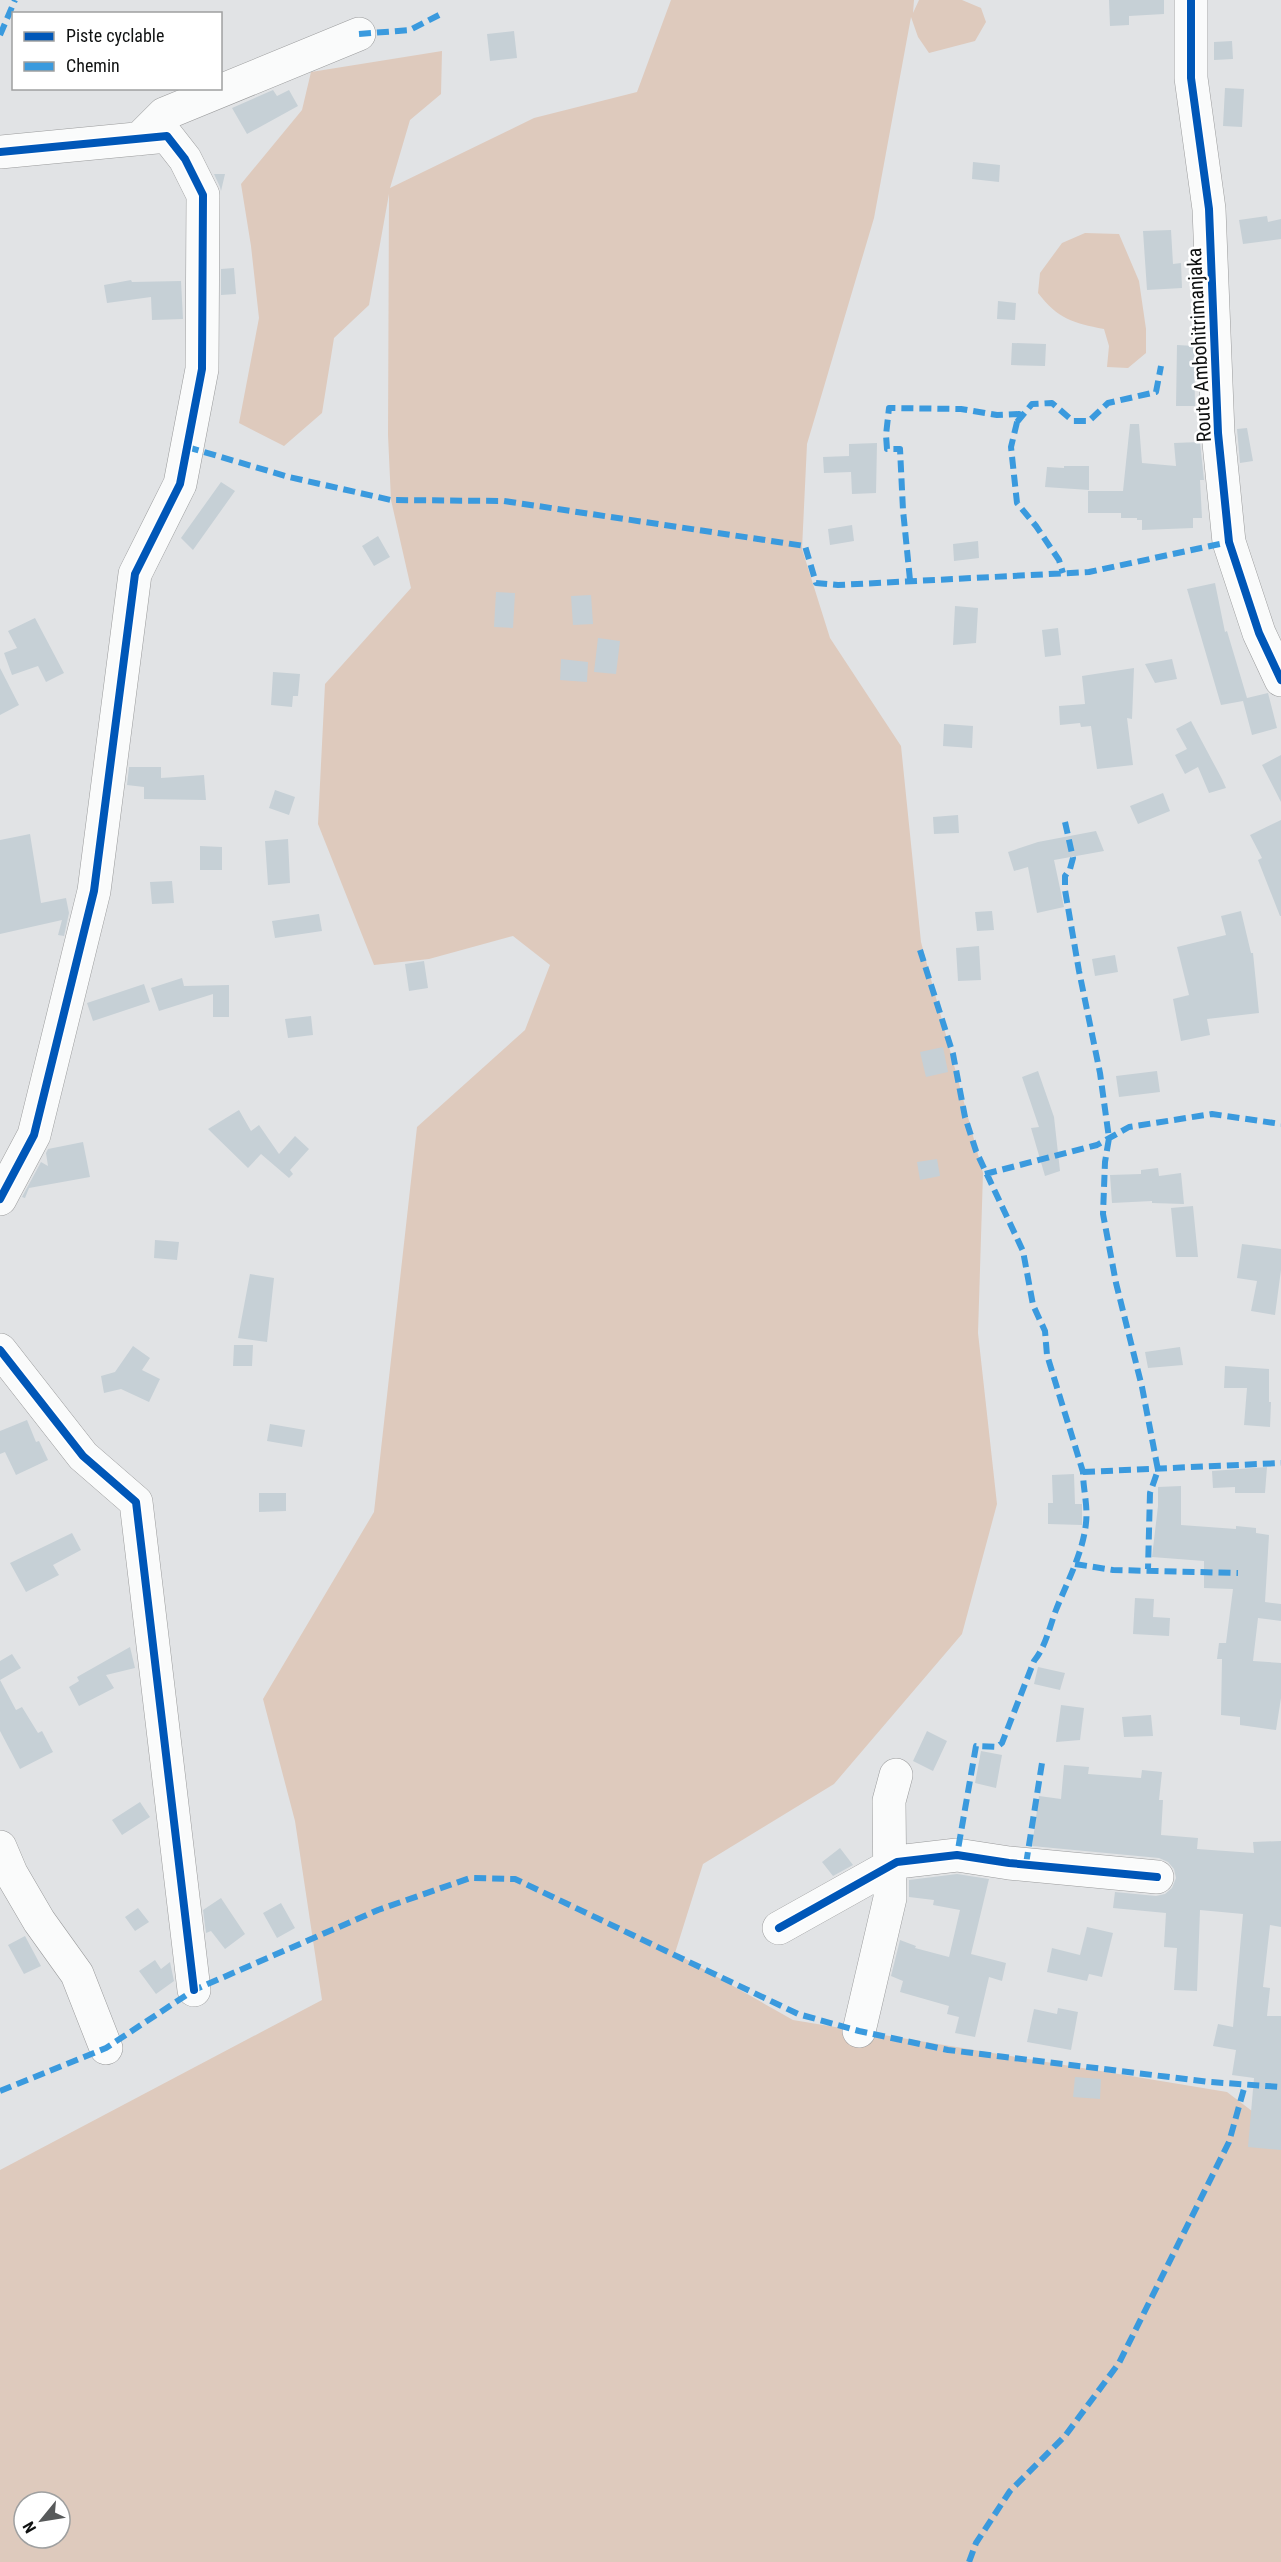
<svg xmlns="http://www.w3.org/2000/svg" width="1281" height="2562" font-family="'Roboto Condensed',sans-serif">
  <rect width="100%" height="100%" fill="#e1e3e5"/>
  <path fill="#decabd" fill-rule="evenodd" d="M671 0H914L913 13 919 0H962L981 8 986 22 975 41 929 53 918 37 911 17 874 218 807 444 802 549 830 638 901 746 921 942 983 1173 978 1333 997 1504 962 1634 834 1784 703 1864 675 1953 793 2020 1227 2092 1281 2133V2562H0V2170L322 2000 295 1821 263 1699 374 1512 417 1127 525 1030 550 965 513 936 429 959 374 965 318 824 325 684 411 588 391 500 388 435 389 194 369 305 334 338 322 413 284 446 239 423 259 318 251 246 241 184 302 110 311 72 442 51 441 94 410 120 390 188 534 118 637 92ZM24 2502H60V2538H24Z
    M1085 233 1119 234 1139 281 1146 329V353L1128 368 1107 367 1109 346 1104 329C1073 323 1058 319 1038 293L1040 273 1062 243Z"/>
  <path fill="#c6d0d6" d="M1109 0H1164V14L1129 16V25L1110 26Z
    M514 31 517 58 490 61 487 34Z
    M1232 41 1233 59 1214 60V42Z
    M1225 88 1244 89 1242 127 1223 126Z
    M273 90 277 96 289 90 298 106 247 134 232 108Z
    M973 162 1000 165 999 182 972 179Z
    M214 174H225L221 191 220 187Z
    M1267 216 1268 222 1281 219V239L1243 244 1239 220Z
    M1171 230 1173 264 1181 263 1182 288 1147 290 1143 231Z
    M234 268 236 294 221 295V269Z
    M131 280 132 282 181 281 183 319 152 320 151 297 107 303 104 285Z
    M998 301 1016 303 1015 320 997 319Z
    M1012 343 1046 344 1045 366 1011 365Z
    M1177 345 1194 346 1195 406H1176Z
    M1130 424H1139L1142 463 1176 466 1174 443 1200 442 1204 480H1200L1202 518H1193V528L1142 530V520H1137V518H1121V513H1088V491H1123Z
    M1247 428 1253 461 1240 463 1237 429Z
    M877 443 876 493 852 494 851 472 824 473 823 457 849 456V444Z
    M1064 466H1089V490L1045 487 1047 467 1064 468Z
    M221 482 235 491 193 550 181 538Z
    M852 525 854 541 830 545 828 529Z
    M378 536 390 557 374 566 362 546Z
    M978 541 979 558 954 561 953 544Z
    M1215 583 1225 632 1227 631 1247 698 1268 693 1277 728 1252 735 1243 701 1221 705 1187 589Z
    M496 592 515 593 513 628 494 627Z
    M591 595 593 624 573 625 571 596Z
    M955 606 978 608 976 643 953 645Z
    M35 618 64 673 46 682 38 666 12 675 4 653 17 648 8 631Z
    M1058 628 1061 655 1045 657 1042 630Z
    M598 638 620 641 616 674 594 672Z
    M561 659 588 662 587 682 560 680Z
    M1172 659 1177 679 1155 683 1145 664Z
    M0 668 19 705 0 715Z
    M1134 668 1132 719 1127 718 1133 765 1097 769 1091 726 1081 727 1080 723 1060 725 1059 706 1085 704 1082 676Z
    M273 672 300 674 298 696H293L292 707 271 705Z
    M1191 721 1222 779 1226 788 1209 793 1198 767 1185 774 1175 755 1187 749 1176 729Z
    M944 724 973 726 972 748 943 746Z
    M1281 755V802L1262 765Z
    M129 767H161V778L204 775 206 800 144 799V787L127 785Z
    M275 790 295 797 289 815 269 808Z
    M1163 793 1170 811 1138 824 1130 806Z
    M958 815 959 833 934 834 933 817Z
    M1281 820V916H1280L1258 860 1262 858 1250 835Z
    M1096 831 1104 851 1054 860 1064 907 1037 913 1028 867 1014 871 1008 852 1038 842Z
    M30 834 41 903 66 898 69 913 64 936 58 935 62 920 0 934V840Z
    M288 839 290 883 268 885 265 841Z
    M200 846 222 847V870H200Z
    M172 881 174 903 152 904 150 882Z
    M992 911 994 930 977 931 975 912Z
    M1241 911 1251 953H1253L1259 1013 1207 1019 1210 1035 1181 1041 1173 999 1189 995 1177 947 1226 935 1221 916Z
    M319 914 322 931 275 938 272 921Z
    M979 946 981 980 958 981 956 948Z
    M1115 955 1118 972 1095 976 1092 959Z
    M424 961 428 988 409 991 405 964Z
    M182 978 184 986 229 985V1017H213V994L159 1011 151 988Z
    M144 984 150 1002 93 1021 87 1003Z
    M311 1016 313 1035 288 1038 285 1019Z
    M943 1047 948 1072 926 1077 920 1052Z
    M1038 1071 1054 1117 1060 1171 1045 1176 1031 1128 1039 1127 1022 1077Z
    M1157 1071 1160 1092 1119 1097 1116 1076Z
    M239 1110 251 1131 259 1125 279 1154 295 1136 309 1149 290 1170 293 1174 289 1178 261 1154 248 1168 208 1129Z
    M83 1142 90 1177 29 1188 25 1198 22 1197 41 1162 48 1166 46 1153 48 1149Z
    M937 1159 940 1176 920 1180 917 1162Z
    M1158 1168 1159 1176 1181 1173 1184 1204 1152 1203V1201L1112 1203 1110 1175 1141 1174V1170Z
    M1193 1206 1198 1257H1176L1171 1208Z
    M155 1240 179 1242 177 1260 154 1258Z
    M1242 1244 1281 1249V1270L1275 1315 1251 1311 1257 1281 1237 1278Z
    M250 1274 274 1278 267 1342 238 1338Z
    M234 1345H253L252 1366H233Z
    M133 1346 150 1358 142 1370 160 1379 149 1402 121 1389 104 1393 101 1376 115 1372Z
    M1180 1347 1183 1365 1148 1368 1145 1352Z
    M1225 1366 1269 1369V1402H1271L1270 1427 1244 1425 1247 1388H1224Z
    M27 1420 36 1442 39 1441 48 1460 16 1475 5 1452 0 1454V1431Z
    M270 1424 305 1430 302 1447 267 1441Z
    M1267 1467 1265 1493H1235V1487L1213 1488 1212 1471Z
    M1074 1474 1075 1504H1082V1525L1048 1524V1503H1053L1052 1475Z
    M1181 1486V1525L1236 1529V1526L1256 1528V1533L1269 1535 1265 1602 1281 1604V1621L1258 1618 1253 1661 1281 1663V1698L1276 1730 1240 1725V1717L1221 1715 1222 1659H1217L1219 1643H1226L1233 1589 1204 1588V1561L1152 1557 1158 1506V1487Z
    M259 1493H286V1511L259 1512Z
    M72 1533 81 1550 53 1565 59 1575 26 1592 10 1563Z
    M1135 1598 1154 1599 1153 1617 1170 1618 1169 1636 1133 1634Z
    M130 1647 135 1668 106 1675 114 1688 79 1706 69 1687 79 1681 77 1677Z
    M12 1654 21 1668 0 1680 16 1710 22 1707 38 1733 42 1731 53 1752 20 1769 0 1731V1661Z
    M1038 1667 1065 1673 1060 1690 1034 1684Z
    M1061 1705 1084 1708 1080 1740 1056 1742Z
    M1151 1715 1153 1736 1124 1737 1122 1717Z
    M927 1731 947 1741 933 1771 913 1761Z
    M981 1751 1002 1755 996 1788 975 1783Z
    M1064 1765 1089 1767 1088 1774 1141 1778 1142 1770 1162 1772 1159 1800H1163L1161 1835 1198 1838 1197 1849 1254 1853 1253 1842 1281 1841V1927L1270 1925 1263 1987 1270 1988 1267 2016H1281V2150L1248 2147 1254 2078 1232 2075 1236 2050 1213 2046 1218 2024 1233 2027 1243 1914 1200 1910 1197 1991 1174 1990 1177 1948 1164 1947 1166 1913 1113 1908 1115 1892 1156 1896 1165 1894 1172 1888 1176 1878 1174 1869 1168 1862 1159 1858 1032 1846 1039 1796 1061 1799Z
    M140 1802 150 1817 122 1835 112 1820Z
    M840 1848 853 1865 833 1876 822 1862Z
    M957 1874 989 1879 971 1954 1006 1963 1002 1981 989 1977 975 2037 955 2033 959 2017 947 2014 949 2006 900 1992 903 1981 891 1976 900 1940 916 1946 915 1948 949 1957 960 1910 933 1905 934 1900 909 1897V1880Z
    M221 1898 245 1934 225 1949 211 1931 206 1933 203 1910Z
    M281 1903 295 1928 277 1938 263 1913Z
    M138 1908 149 1922 135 1931 125 1917Z
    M1087 1927 1113 1933 1102 1977 1089 1974 1087 1981 1047 1972 1052 1948 1080 1955Z
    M25 1936 41 1966 24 1974 8 1945Z
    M155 1960 161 1969 170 1962 174 1981 156 1994 139 1971Z
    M1058 2008 1078 2012 1071 2050 1027 2042 1034 2009 1057 2014Z
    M1075 2077 1101 2079 1100 2099 1073 2097Z"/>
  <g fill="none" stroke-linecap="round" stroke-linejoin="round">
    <defs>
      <path id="minor" d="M1191 0V78L1209 209 1218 433 1229 542 1259 633 1281 680
        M139 139 164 114 359 34
        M0 152 167 136 185 159 203 195 202 369 180 484 135 574 94 891 34 1135 0 1199
        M0 1350 83 1456 136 1502 194 1990
        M0 1847 11 1873 39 1921 77 1974 106 2048
        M779 1928 897 1862 957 1855 1009 1863 1157 1877
        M859 2031 890 1898 889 1801 896 1775"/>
    </defs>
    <use href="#minor" stroke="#9a9b9c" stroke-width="34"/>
    <use href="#minor" stroke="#fafbfb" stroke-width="33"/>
    <path stroke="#3a9ade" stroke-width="6" stroke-dasharray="12 6" stroke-linecap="butt" d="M359 34 410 30 439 15
      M0 35 15 0
      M1017 422 1032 404 1052 403 1073 421H1089L1108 403 1156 392 1161 366
      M187 447 289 477 391 500 504 501 805 546 816 583 838 585 1089 572 1229 542
      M910 580 903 510 900 449H887L886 435 889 408 961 409 997 415 1019 414 1011 447 1017 503 1036 526 1059 560 1063 573
      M1065 822 1073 858 1070 869 1065 876V890L1079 971 1100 1073 1109 1138 1105 1162 1103 1214 1116 1283 1142 1387 1158 1470 1150 1493 1148 1569
      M920 950 953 1054 965 1117 976 1151 1023 1251 1033 1305 1045 1331 1047 1355 1083 1472C1083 1489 1088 1505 1086 1523 1083 1553 1067 1582 1056 1610 1049 1628 1046 1646 1034 1661L1002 1743 997 1747 976 1746 957 1855
      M985 1174 1097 1145 1129 1127 1212 1114 1281 1124
      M1083 1472 1281 1463
      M1075 1564 1113 1570 1238 1573
      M1026 1864 1042 1763
      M0 2091 106 2048 194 1990 378 1910 470 1878 515 1879 798 2014 859 2031 948 2050 1210 2082 1281 2087
      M969 2562 976 2543 1010 2491 1065 2436 1119 2363 1229 2142 1245 2085"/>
    <defs>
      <path id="cycleway" d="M1191 0V78L1209 209 1218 433 1229 542 1259 633 1281 680
        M0 152 167 136 185 159 203 195 202 369 180 484 135 574 94 891 34 1135 0 1199
        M0 1350 83 1456 136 1502 194 1990
        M779 1928 897 1862 957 1855 1009 1863 1157 1877"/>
    </defs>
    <use href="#cycleway" stroke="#fff" stroke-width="11"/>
    <use href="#cycleway" stroke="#0057b8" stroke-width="8"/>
  </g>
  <g text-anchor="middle" stroke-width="5" stroke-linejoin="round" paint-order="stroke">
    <g font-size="20" fill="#0f1111" stroke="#fff">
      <text transform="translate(1199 345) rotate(-93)" y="7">Route Ambohitrimanjaka</text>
    </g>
  </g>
  <rect x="12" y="12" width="210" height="78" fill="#ffffff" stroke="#9fa0a0" stroke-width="1.5"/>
  <rect x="24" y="32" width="30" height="9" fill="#0057b8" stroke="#9fa0a0" stroke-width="1.5"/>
  <text x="66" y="42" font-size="18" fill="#0f1111">Piste cyclable</text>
  <rect x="24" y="62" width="30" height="9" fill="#3a9ade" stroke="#9fa0a0" stroke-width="1.5"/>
  <text x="66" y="72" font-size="18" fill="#0f1111">Chemin</text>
  <g transform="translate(42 2520) rotate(240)"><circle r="28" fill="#ffffff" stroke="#9fa0a0" stroke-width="1.5"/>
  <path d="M0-4.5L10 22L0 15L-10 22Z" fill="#585a5b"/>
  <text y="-9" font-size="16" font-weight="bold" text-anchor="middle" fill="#0f1111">N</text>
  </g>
</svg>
